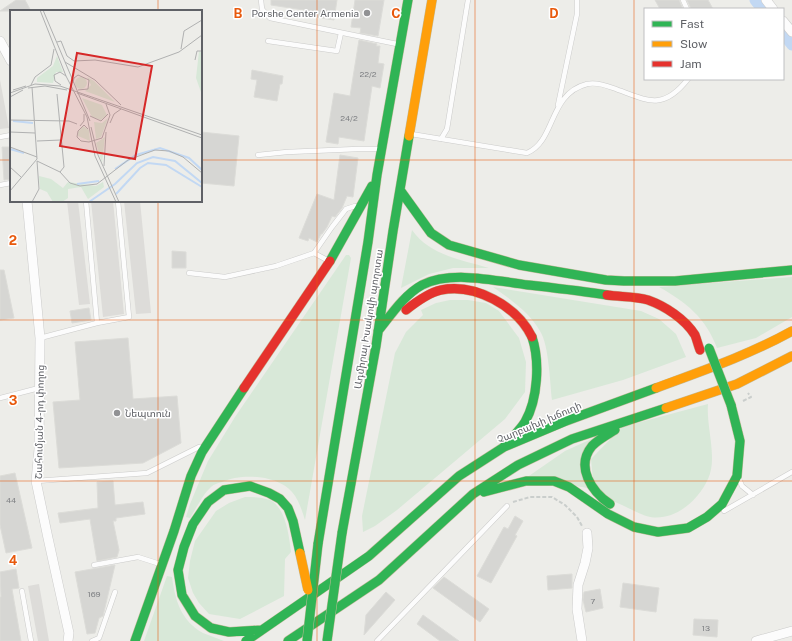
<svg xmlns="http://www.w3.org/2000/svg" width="792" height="641" font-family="'Public Sans','Noto Sans Armenian',sans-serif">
  <rect width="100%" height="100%" fill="#edede9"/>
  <path fill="#dddcd9" d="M0 80 9 128 0 129Z
    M67 201H78L90 304 79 305Z
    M91 201H113L124 314 103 317Z
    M124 201H140L151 313 136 314Z
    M39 584 49 641H38L28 586Z"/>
  <path fill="#d8e8d8" d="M412 230C429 255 462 260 489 268H453L429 274 401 288Z
    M346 255H349L351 258 305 520C302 511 299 500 292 492 277 475 242 473 222 482 219 483 214 484 211 487 203 494 196 509 190 518L186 517 190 504 208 461 235 417Z
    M792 277V317L756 338 717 348C706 318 686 302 659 287Z
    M493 287 641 311 659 319 676 334 686 357 623 380 552 400C550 383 549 345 540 331 530 313 510 299 493 287Z
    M450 300H468L486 303 499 311 519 338 526 362 525 392 505 419 397 510 375 526 363 532 362 516 395 353 406 332 423 315 421 310 436 303Z
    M708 404C706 427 718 458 708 479 698 501 675 521 650 517 641 515 631 509 622 505 611 500 599 496 594 484 592 476 592 467 591 459L622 427Z
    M605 433 590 445 588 488 526 478 565 451Z
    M245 497C253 497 262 497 270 500 286 508 289 536 291 552L285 559 284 596 240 619 209 614 199 603 193 593 188 578 190 561 195 541 216 511 229 503Z
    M167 576 172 577C175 600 181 621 203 633 210 636 217 638 224 641H144Z"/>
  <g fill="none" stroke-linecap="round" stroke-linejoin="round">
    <path stroke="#c2d8f3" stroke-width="11" d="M755 0 762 9
      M783 34 792 45"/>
  </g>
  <path fill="#d6d6d3" stroke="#dcdcd8" d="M16 0H25L31 11H0Z
    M271 0H337L334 20 309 16 310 11 271 5Z
    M355 0H384L378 36 360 33 361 28 351 27Z
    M655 0H679L683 9H660Z
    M687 0H708L713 9H691Z
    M359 40 377 44 376 46H380L378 63 384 64 380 88 372 86 364 141 339 137 338 144 326 142 334 93 350 96Z
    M252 70 283 76 282 84H280L277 101 254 97 257 80 251 79Z
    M201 132 239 136 234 186 201 183Z
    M2 147H11V179L4 180Z
    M340 155 358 158 353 197 347 196 342 208 335 217 332 216 327 227 322 234H321L317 242 309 238 308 241 299 238 317 194 334 200Z
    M172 251 186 252V268H172Z
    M0 270H4L14 318 0 320Z
    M89 308 91 320 72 323 70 311Z
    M128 338 133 399 177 396 181 443 143 463 59 468 53 402 80 400 75 342Z
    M15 473 32 548 6 553 0 525V476Z
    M113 481 115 505 143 502 145 514 116 518V521H113L119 550 117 557 97 561 90 519 60 523 58 513 98 508 97 482Z
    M515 516 523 521 515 535 517 536 491 583 477 576 504 527 508 529Z
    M115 565 103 616 99 618 95 633 87 634 75 572Z
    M16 569 19 588 12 589 21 641H0V597H1L0 572Z
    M572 574V588L548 590 547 576Z
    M444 577 489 609 480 622 433 588Z
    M623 583 659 588 656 612 620 607Z
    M600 589 603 608 586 612 583 600 584 592Z
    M386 592 395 600 364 635 366 615Z
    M423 615 459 641H440L417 624Z
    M694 619 718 620 717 637 693 635Z"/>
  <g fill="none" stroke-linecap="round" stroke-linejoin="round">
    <defs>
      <path id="lane" d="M261 0 262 9 270 18 397 44
        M683 0 687 9
        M268 41 337 51 341 33
        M558 105 577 14V0
        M411 134 527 153C556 141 548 94 587 84 595 82 605 85 613 88 647 100 662 112 688 79
        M0 137 11 135
        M441 139 447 129 468 0
        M258 155 287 152 358 149H379
        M0 185 11 183
        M86 201 97 323
        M314 253 332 227 346 209 355 206
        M189 273 225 277 276 266 314 253 327 260
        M40 338 97 323 129 317 118 201
        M0 398 39 388
        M739 479 742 486 753 495
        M36 481 147 473 199 447
        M724 511 792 472
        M94 565 138 557 160 564
        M22 591 31 641
        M92 641 99 638 115 592
        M377 641 507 506"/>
      <path id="street" d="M766 0 773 9
        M783 21 792 32
        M0 41 11 61
        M27 201 40 338 39 449 36 481 48 538 69 633 68 641
        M582 641 577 609 578 585 585 563 588 548 587 533
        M756 641 792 631"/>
      <path id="fast" d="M400 190 431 233 449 245 519 265 606 280 624 281H675L792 270
        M330 261 372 186
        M378 331C391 315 404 295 422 285 452 270 496 281 528 285 554 288 581 291 607 295
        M505 445C512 438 520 430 525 422 538 399 540 361 532 337
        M484 492 526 481H554L569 487 608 514 634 527 658 532 688 528 707 517 722 504 737 476 740 441 731 405
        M610 504C592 492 575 467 592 446 599 439 607 435 615 430
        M342 533 376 346 393 231 409 136
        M318 544 368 242 377 175 408 0
        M261 630 229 632 211 628 195 616 182 595 178 570 184 547 193 524 208 502 224 490 250 486 269 493 280 499 288 508 293 521 300 553
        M135 641 174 531 191 476 202 452 244 388
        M246 641 369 556 459 476 504 447 566 421 656 388
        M288 641 379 580 473 494 518 465 572 439 666 408"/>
      <path id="slow" d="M409 136 432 0
        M656 388C702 371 749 355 792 331
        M666 408 737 384 792 356"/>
      <path id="jam" d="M607 295C620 297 635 296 648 300 665 306 685 319 695 335 697 340 698 345 700 350
        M406 310C416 302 428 293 441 290 475 283 517 306 532 337
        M244 388 330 261"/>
    </defs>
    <use href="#lane" stroke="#cbcbca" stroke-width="5.5"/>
    <use href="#street" stroke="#cbcbca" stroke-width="10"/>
    <use href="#fast" stroke="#c2ba99" stroke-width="10"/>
    <use href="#slow" stroke="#c2ba99" stroke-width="10"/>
    <use href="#jam" stroke="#c2ba99" stroke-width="10"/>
    <path stroke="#cacecc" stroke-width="2" stroke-dasharray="4 2" stroke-linecap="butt" d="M743 401 751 397 748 393
      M513 502 530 497H552L565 505 577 517 582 526"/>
    <use href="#lane" stroke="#fcfcfc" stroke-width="4.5"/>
    <use href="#street" stroke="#fcfcfc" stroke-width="9"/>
    <use href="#fast" stroke="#30b455" stroke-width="9"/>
    <use href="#slow" stroke="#ff9f0a" stroke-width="9"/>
    <use href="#jam" stroke="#e5322d" stroke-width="9"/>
    <defs>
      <path id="fast-bridge" d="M709 348 731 405
        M307 641 318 544
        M327 641 342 533"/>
      <path id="slow-bridge" d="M300 553 308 590"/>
    </defs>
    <use href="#fast-bridge" stroke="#c2ba99" stroke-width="10" stroke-linecap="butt"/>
    <use href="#slow-bridge" stroke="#c2ba99" stroke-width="10" stroke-linecap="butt"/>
    <use href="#fast-bridge" stroke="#30b455" stroke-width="9"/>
    <use href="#slow-bridge" stroke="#ff9f0a" stroke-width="9"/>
  </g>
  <path fill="none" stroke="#e8590c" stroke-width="1" stroke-opacity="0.55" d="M158 0V11M317 0V641M475 0V641M634 0V641M0 160H11M201 160H792M158 201V641M0 320H792M0 481H792"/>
  <g fill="#919294" stroke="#fff" stroke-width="1.5">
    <circle cx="367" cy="13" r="4"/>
    <circle cx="117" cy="413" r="4"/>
  </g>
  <g text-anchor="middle" stroke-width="3" stroke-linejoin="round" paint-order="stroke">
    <g font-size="8" fill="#7d7f82">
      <text x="368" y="77">22/2</text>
      <text x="349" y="121">24/2</text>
      <text x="11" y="503">44</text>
      <text x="94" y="597">169</text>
      <text x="593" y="604">7</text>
      <text x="706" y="631">13</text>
    </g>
    <g font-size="10" fill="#5f6166" stroke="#fff" text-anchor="end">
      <text x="359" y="17">Porshe Center Armenia</text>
      <text x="125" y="417" text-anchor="start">Նեպտուն</text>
    </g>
    <g font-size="10" fill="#5f6166" stroke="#fff">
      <text transform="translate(368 319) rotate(-81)" y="4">Ադմիրալ Իսակովի պողոտա</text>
      <text transform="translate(39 422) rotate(-89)" y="4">Շահումյան 4-րդ փողոց</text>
      <text transform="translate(539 422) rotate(-23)" y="4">Չարբախի խճուղի</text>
    </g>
  </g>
  <g transform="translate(10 10)">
    <rect width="192" height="192" fill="#edede9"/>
    <path d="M189 41 192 43V85L186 68ZM47 46 53 62H46L43 73 27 72V68L43 56ZM65 73a6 6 0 1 1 12 0a6 6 0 1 1-12 0ZM77 67 84 71 105 92 75 81 81 75ZM72 88 92 95 97 105 91 110 82 107ZM98 108 91 127 86 129 84 112 92 113ZM73 116 79 120 80 131 68 126V122ZM95 127 92 153 86 133ZM29 166 41 169 53 178 58 172 86 176 93 172 94 177 78 189 71 177 58 179V188L52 192H43L37 182 30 179Z" fill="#d8e8d8"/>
    <path fill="none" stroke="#c2d8f3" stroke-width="2" d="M3 111 23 113M0 139 14 143M105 159 126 145 150 138 179 148 192 160M67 174 89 171M106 184 130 158 138 153 156 155 192 177M79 192 105 174 127 153 143 147 165 151 192 173"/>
    <path fill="none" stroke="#b0b1b1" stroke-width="1" d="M30 0 56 66 77 107 85 146 106 192M33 0 80 111M47 32 51 31 57 46 64 51 85 50 128 57 169 42 192 25M171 39 174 21 192 10M185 50 187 41H192M55 52 85 70 111 95M63 73 64 68 68 65 79 70 78 79 68 80M21 75 25 67 41 55 44 39M51 75 45 71 44 65 50 62 56 66M18 78 35 76 57 80M3 80 16 76M0 83 25 74 50 76 192 125M67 83 192 128M47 84 54 157 50 162M0 87 13 80M80 106 91 111 98 104M0 110 59 111 67 114M100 113 104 104 111 99M70 116 74 111V104M81 117 88 145 109 192M78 119 74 115 68 121 67 127 71 131 79 132 92 128 100 105 96 94M0 122 25 123M27 131 51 130M0 137 27 147M27 151 50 162 60 173 70 176 87 174 118 150 145 140 159 141 173 147 192 163M94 156 96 122M0 157 11 167M0 181 27 149 22 77M22 192 29 179 27 151"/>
    <path fill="#d62828" fill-opacity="0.15" stroke="#d62828" stroke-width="2" d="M67 43 142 56 125 149 50 136Z"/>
    <rect width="192" height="192" fill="none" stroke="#5f6166" stroke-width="2"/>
  </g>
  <g font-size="13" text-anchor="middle" font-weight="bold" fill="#e8590c" stroke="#fff" stroke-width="3" stroke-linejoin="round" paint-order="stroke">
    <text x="238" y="18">B</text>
    <text x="396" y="18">C</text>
    <text x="554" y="18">D</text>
    <text x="13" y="245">2</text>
    <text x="13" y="405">3</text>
    <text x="13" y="565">4</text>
  </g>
  <rect x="644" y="8" width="140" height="72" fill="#ffffff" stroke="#bfc0c2"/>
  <rect x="652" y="21" width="20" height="6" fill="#30b455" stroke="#bfc0c2"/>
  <text x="680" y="28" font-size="12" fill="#5f6166">Fast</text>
  <rect x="652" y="41" width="20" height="6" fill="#ff9f0a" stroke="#bfc0c2"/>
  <text x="680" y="48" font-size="12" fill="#5f6166">Slow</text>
  <rect x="652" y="61" width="20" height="6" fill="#e5322d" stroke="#bfc0c2"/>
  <text x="680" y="68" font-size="12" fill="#5f6166">Jam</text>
</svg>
